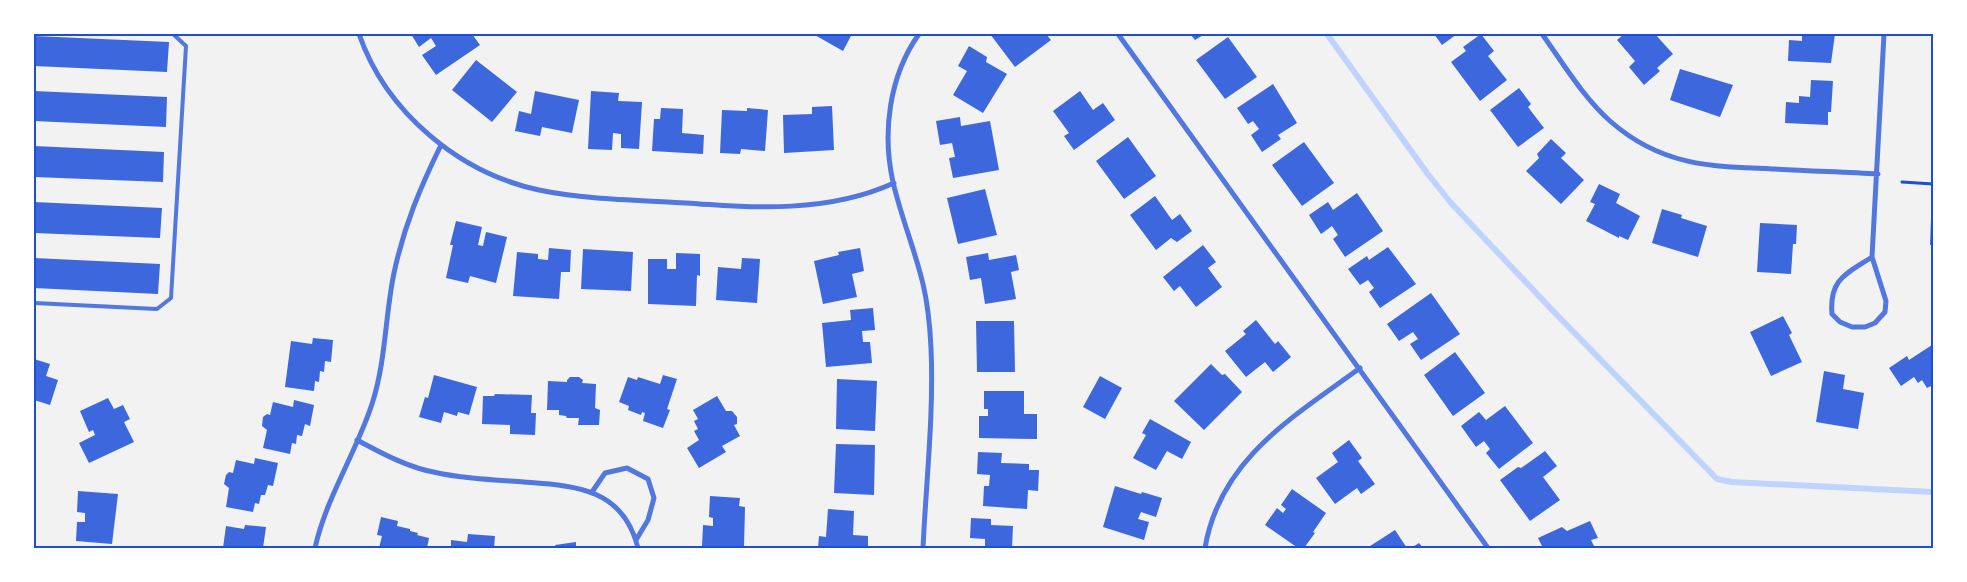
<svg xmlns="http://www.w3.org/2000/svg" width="1967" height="582" font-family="Manrope,sans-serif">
  <rect width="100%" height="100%" fill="#f2f2f2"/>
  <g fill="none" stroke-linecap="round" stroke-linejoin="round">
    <path stroke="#bfd3fe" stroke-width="6" d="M1327 34 1427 173 1451 203 1555 313 1717 479 1732 482 1933 492"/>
  </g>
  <path fill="#3d67dc" d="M411 34H472L480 45 436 75 422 55 436 46 431 38 419 47Z
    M813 34H852L843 51Z
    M990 34H1046L1051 40 1015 67Z
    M1190 34H1205L1195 40Z
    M1434 34H1457L1442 45Z
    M1481 34 1494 51 1488 56 1507 80 1480 101 1451 62 1466 51 1463 47Z
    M1624 34H1655L1673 54 1657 68 1660 71 1644 85 1629 67 1635 61 1617 40Z
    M1802 34H1835L1831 63 1788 61 1789 40 1802 41Z
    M34 36 169 42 167 72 34 66Z
    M1228 37 1257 77 1225 99 1196 60Z
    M969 46 987 57 986 62 1007 74 983 113 953 95 967 71 958 66Z
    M476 60 517 92 492 122 452 90Z
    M1680 69 1733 85 1720 117 1670 100Z
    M1811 80 1833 81 1831 112H1828V125L1785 123 1786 102 1799 103V96L1810 97Z
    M1273 84 1297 123 1278 135 1281 139 1262 152 1251 135 1259 129 1253 121 1248 124 1237 108Z
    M1519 88 1531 104 1528 107 1544 128 1518 147 1490 110Z
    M34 91 167 97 166 127 34 121Z
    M535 91 579 100 572 133 542 127 540 136 515 131 519 111 531 114Z
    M591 91 619 93 618 101 642 102 639 149 621 148V134L613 133 612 150 588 149Z
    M1080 91 1093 110 1103 103 1115 120 1074 150 1064 136 1069 133 1053 111Z
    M832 106 834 150 784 153 783 115 812 114V107Z
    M661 108 683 109 682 133 704 135 703 154 652 151 654 119H660Z
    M747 108 768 110 765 151 741 149 740 154 720 153 722 110 747 111Z
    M960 117 961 126 990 121 999 170 953 178 949 158 955 157 952 143 940 145 936 121Z
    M1128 137 1156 176 1124 199 1096 161Z
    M1551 139 1566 153 1561 158 1584 180 1561 204 1526 171 1539 158 1537 154Z
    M1304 142 1334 183 1302 206 1272 165Z
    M1932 145H1933V171H1931Z
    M34 146 164 152 163 182 34 177Z
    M1599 184 1620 194 1616 203 1640 216 1628 240 1619 236V238L1586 221 1595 204 1590 202Z
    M985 189 997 235 958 244 947 198Z
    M1357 193 1383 231 1345 257 1333 239 1338 235 1332 226 1321 234 1309 215 1328 202 1333 210Z
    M1155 196 1172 220 1180 214 1192 231 1177 242 1171 238 1156 250 1130 215Z
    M34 202 162 208 160 238 34 233Z
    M1662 209 1682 215 1681 218 1707 226 1698 257 1652 243Z
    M1931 218H1933V245H1930Z
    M456 221 482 227 478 245 483 246 486 232 507 237 496 283 470 276 468 283 446 278 453 245H450Z
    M1760 223 1797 225 1796 244H1793L1791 274 1757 272Z
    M1203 245 1216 262 1208 268 1222 287 1196 307 1180 286 1174 291 1163 277Z
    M1388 247 1416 284 1380 308 1369 292 1374 288 1368 280 1360 285 1348 269 1367 256 1369 260Z
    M549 248 571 250 570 272H561L559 299 513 296 517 252 538 254V259L548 260Z
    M860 248 864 271 852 274 857 297 823 304 814 261 839 255 838 252Z
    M583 249 633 252 631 291 581 289Z
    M676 253 700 254V276L697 275 696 306 648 304V259H667V269H676Z
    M988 253 989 260 1016 255 1019 270 1011 272 1016 299 985 304 981 278 970 280 966 257Z
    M34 258 160 264 158 294 34 288Z
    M742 258 760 259 757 303 716 300 718 267 741 269Z
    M1431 293 1460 334 1421 360 1410 344 1418 339 1413 332 1399 341 1387 324Z
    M873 308 875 330 862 331 863 342H870L872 363 826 367 822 323 851 320 850 310Z
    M1783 316 1792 333 1789 335 1802 362 1771 376 1750 332Z
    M1256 320 1275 344 1278 341 1291 357 1273 372 1265 362 1246 377 1225 351 1246 334 1243 331Z
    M976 321H1014L1015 372H977Z
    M313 338 333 340 331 362 325 361 324 372 320 371 319 382 315 381 314 391 285 387 291 341 312 344Z
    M1932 345 1933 347V389L1931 386 1927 388 1922 380 1918 383 1914 377 1901 386 1889 368 1907 356 1909 360Z
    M1455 352 1485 393 1453 416 1424 375Z
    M34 359 50 364 46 376 58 380 50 405 34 400Z
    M1211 364 1222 375 1225 374 1242 392 1204 430 1174 401Z
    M1824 371 1845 375 1843 389 1864 393 1858 429 1816 422Z
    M434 375 477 387 469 415 458 412 457 416 444 412 441 423 419 417 425 397 428 398Z
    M663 375 677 379 667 409 670 410 663 428 643 421 645 413 642 412 641 415 628 410 629 406 619 402 628 377 637 380 638 377 660 384Z
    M1100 376 1122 388 1105 419 1083 407Z
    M570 377H579L583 380 582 383 596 384 595 408 600 410 599 425H578L579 418H567L566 416 559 415V410H547L548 381 567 382V380Z
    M837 379 877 381 875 431 836 429Z
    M984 391H1024V414H1037V439L979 438V416H988V409H984Z
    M495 394 532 395 531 413H536L535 435 510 434V425L482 424 483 396H494Z
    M717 396 726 411H732L737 417V424L734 425 740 436 722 446 726 452 699 468 687 448 699 440 694 431 698 429 694 421 698 419 693 410Z
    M108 398 114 409 123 405 130 419 124 422 134 442 89 463 79 443 95 435 93 430 89 432 80 411Z
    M294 400 314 405 310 426 305 424 302 436 297 435 296 444 292 443 290 454 263 448 267 430 262 426 263 417 267 414 270 415 273 402 293 407Z
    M1505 406 1533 443 1499 469 1486 453 1490 449 1484 441 1476 447 1461 426 1479 412 1486 420Z
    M1150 419 1191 442 1182 459 1167 451 1156 470 1133 458 1146 435 1142 433Z
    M1349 440 1362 458 1358 461 1375 484 1361 494 1357 488 1335 504 1316 478 1338 462 1332 453Z
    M836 444 875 445 874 495 834 493Z
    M1545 451 1557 466 1543 477 1560 500 1530 521 1500 480 1518 467 1521 468Z
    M978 452 1002 453 1001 463 1029 464V470H1039L1038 491 1028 490 1027 509 983 506 984 486H989L990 475 977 474Z
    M255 458 278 463 273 486 268 485 265 495H261L259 504 255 503 253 512 226 507 229 488 224 484 226 475 229 472 233 473 236 460 254 464Z
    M1115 486 1141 494 1142 492 1162 498 1156 517 1141 512 1138 519 1149 522 1144 540 1103 527Z
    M1292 489 1326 513 1313 532 1315 533 1304 548H1298L1265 525 1277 508 1283 513 1286 509 1281 505Z
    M78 491 118 494 112 544 76 541 77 522H85V513L77 512Z
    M710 496 740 498 739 506 745 507 744 547 702 546 703 525 713 526V518L709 517Z
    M828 509 854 511 853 535 868 536V548H818L819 536 826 537Z
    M381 517 398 521 397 526 410 529V531L418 533 417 535 429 538 427 548H379L382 536 377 535Z
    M971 518 991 519V525L1013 526 1012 548H985V539L970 538Z
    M1590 521 1598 538 1591 540 1595 548H1543L1538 538 1562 527 1567 531Z
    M245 525 266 527 263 548H223L226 526 244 529Z
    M1395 530 1407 548H1367Z
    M468 534 495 536 494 548H451V540L467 542Z
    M576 542V548H556L555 545Z
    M1419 543 1423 548H1411Z"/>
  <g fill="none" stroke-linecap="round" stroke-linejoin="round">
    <path stroke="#1d4ed8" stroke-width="3" d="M1902 182 1933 184"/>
    <path stroke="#5277de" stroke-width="4" d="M34 303 157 309 171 298 186 46 173 34"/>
    <path stroke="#5277de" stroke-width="5" d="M359 34C386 112 459 173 539 190 587 200 637 200 686 203 756 208 828 213 894 183
      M919 34C889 76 882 133 893 182 901 217 915 250 923 284 928 305 930 327 931 348 934 413 926 483 923 548
      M1118 34 1488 548
      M1542 34C1563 63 1583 97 1610 121 1661 166 1711 167 1775 169 1809 171 1843 172 1878 174
      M1872 257C1846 274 1829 279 1832 314L1840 322 1852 327H1865L1875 323 1885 312 1886 301 1872 257 1884 34
      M357 440C383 454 409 468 438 473 466 479 495 480 524 482 576 486 623 488 638 548
      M592 492 605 473 627 468 648 479 654 498 648 520 636 540
      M315 548C326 498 356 453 372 404 386 361 385 316 394 273 404 226 420 188 441 145
      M1205 548C1220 459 1293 417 1360 368"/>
  </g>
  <rect width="1967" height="582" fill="none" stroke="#ffffff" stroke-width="70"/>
  <rect x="35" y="35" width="1897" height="512" fill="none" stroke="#1d4ed8" stroke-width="2"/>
</svg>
